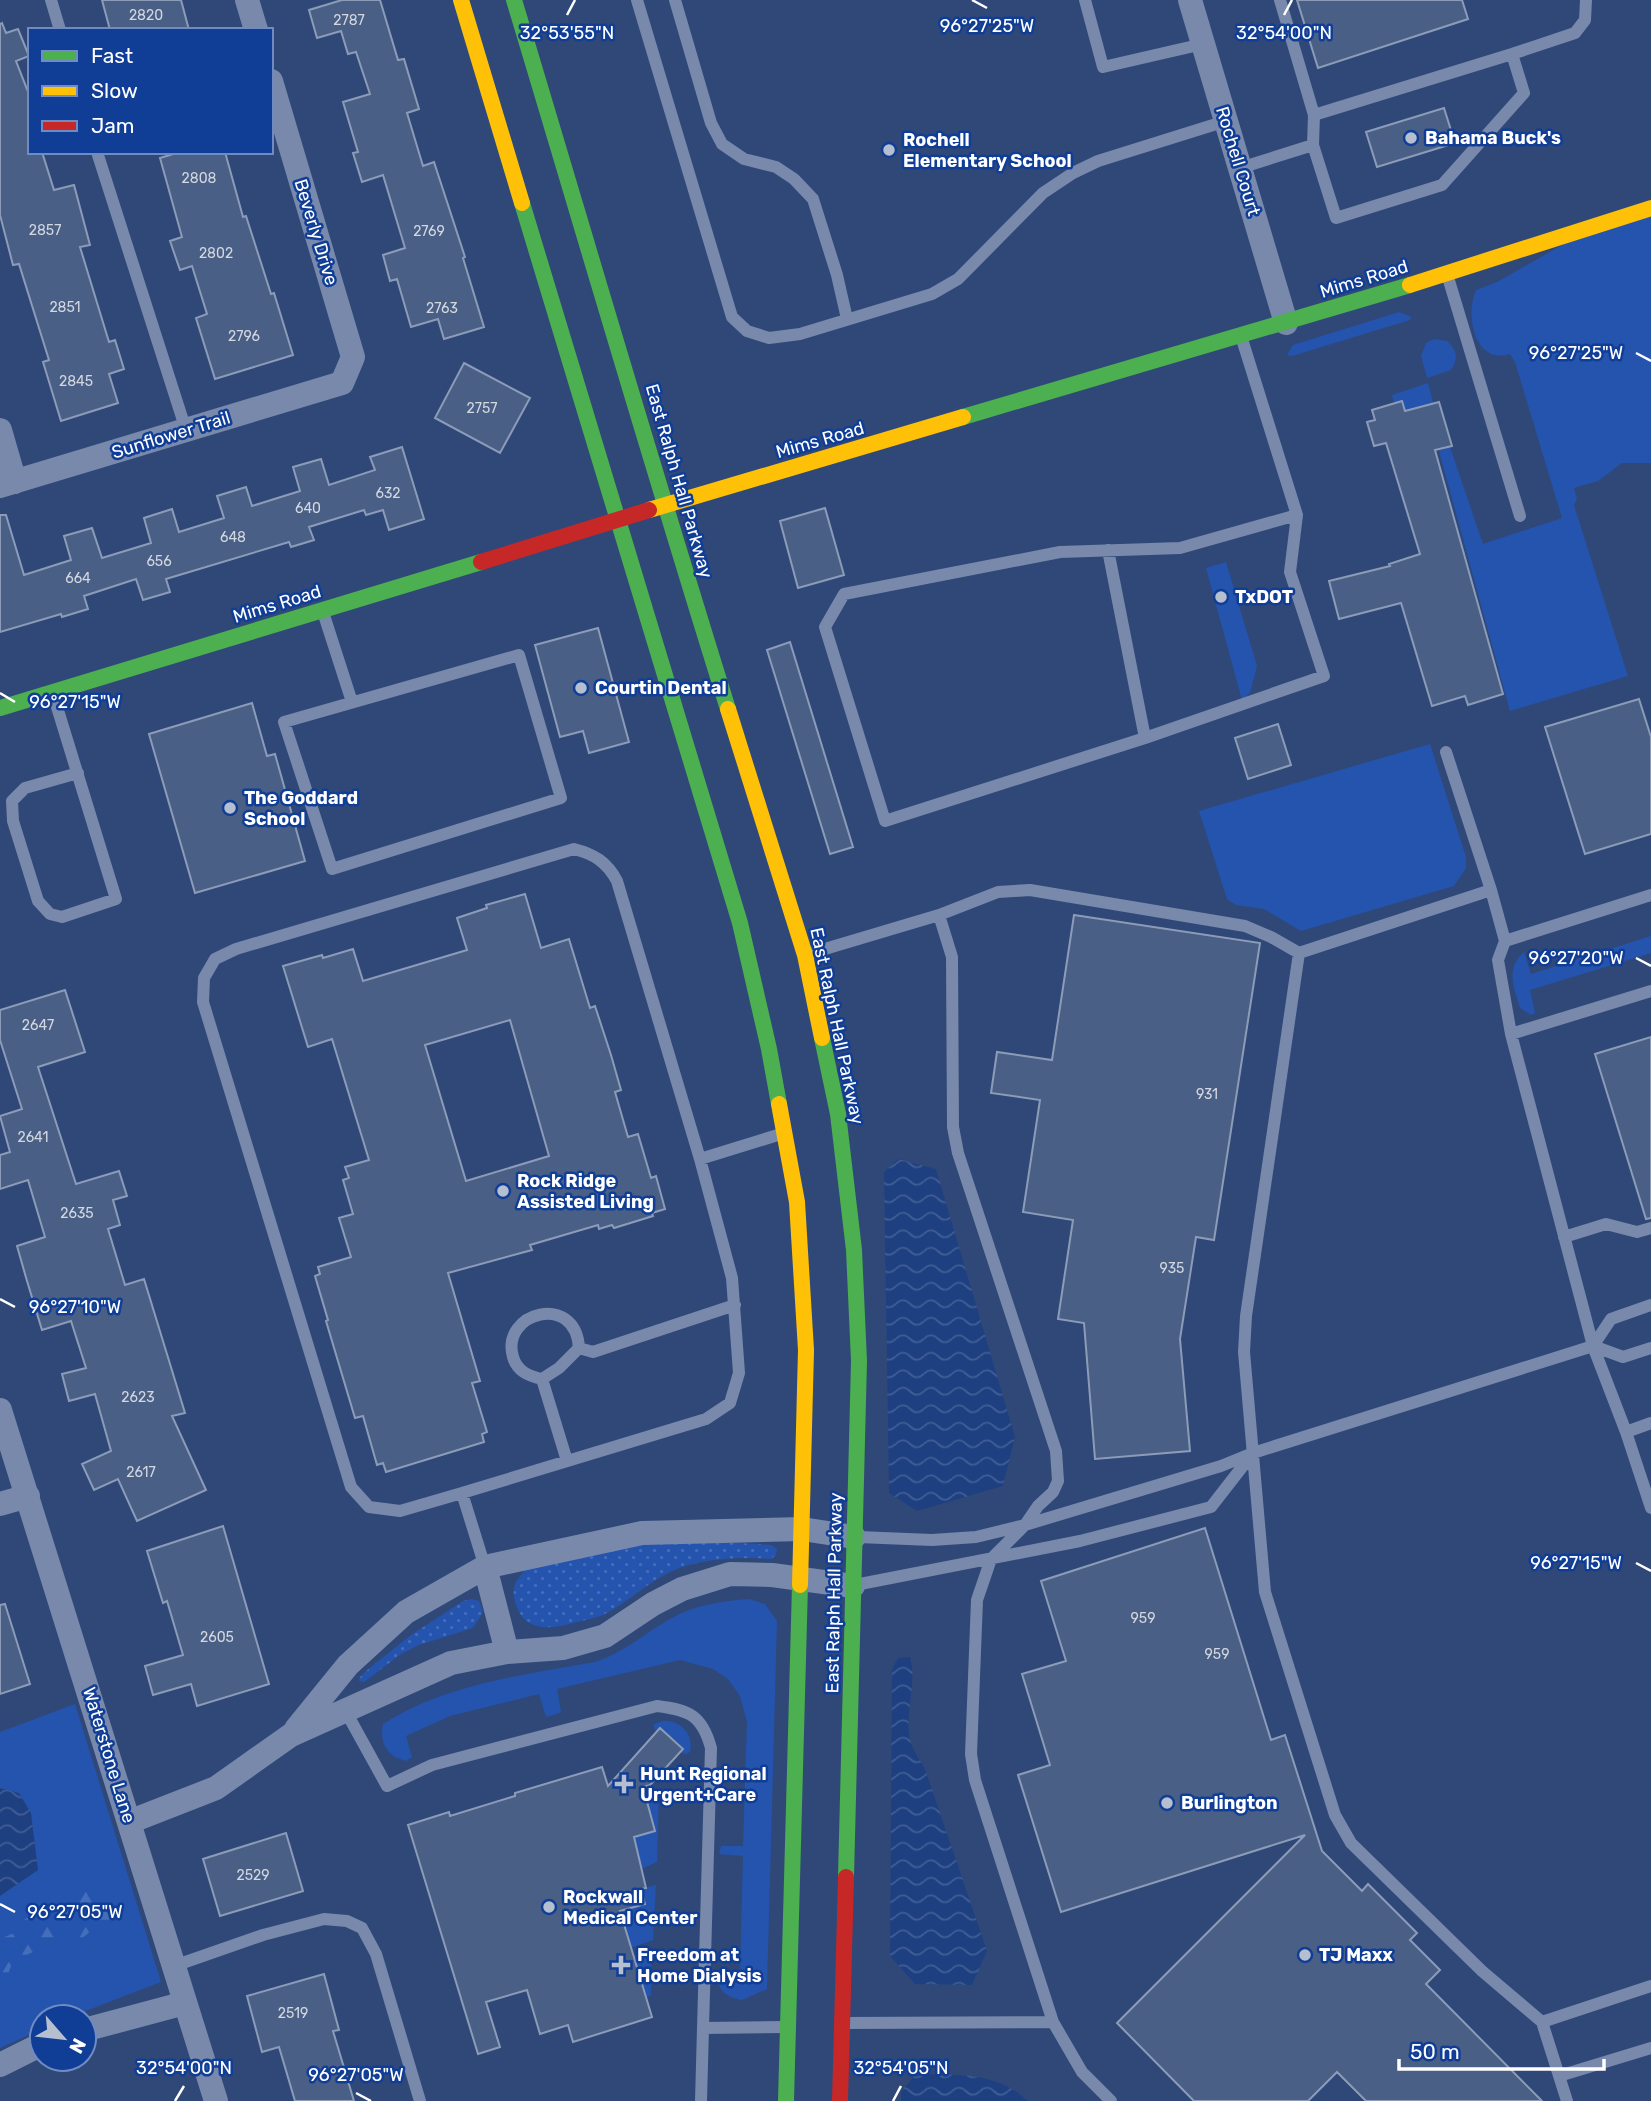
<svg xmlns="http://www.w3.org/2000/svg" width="1651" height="2101" font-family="Rubik,sans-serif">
  <defs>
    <pattern id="forest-firs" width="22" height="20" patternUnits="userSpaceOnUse" patternTransform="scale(1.75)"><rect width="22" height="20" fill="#2454ae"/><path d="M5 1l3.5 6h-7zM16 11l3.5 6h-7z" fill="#456eba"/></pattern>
    <pattern id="garden-dots" width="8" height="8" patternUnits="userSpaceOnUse" patternTransform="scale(1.75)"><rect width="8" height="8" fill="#2454ae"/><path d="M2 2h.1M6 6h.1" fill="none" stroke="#456eba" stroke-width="1.8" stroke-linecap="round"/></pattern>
    <pattern id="water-waves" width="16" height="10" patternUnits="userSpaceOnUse" patternTransform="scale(1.75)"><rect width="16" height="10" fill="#1e4081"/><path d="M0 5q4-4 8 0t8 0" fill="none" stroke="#405d94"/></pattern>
  </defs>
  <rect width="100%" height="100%" fill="#2f4878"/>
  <path fill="#2454ae" d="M1651 217V463H1622L1598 481 1574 488 1577 499 1574 505 1628 676 1510 711 1439 451 1450 447 1483 544 1562 518 1515 362 1510 354C1474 365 1465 314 1476 290L1497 282 1608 219Z
    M1399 312 1411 317 1410 320 1292 356 1287 355 1293 345Z
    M1434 339 1447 341C1457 350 1459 359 1451 370L1427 378 1421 356 1426 343Z
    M1428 383 1433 403 1405 411 1403 402 1394 404 1392 395Z
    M1226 562 1257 666 1250 693 1242 700 1206 568Z
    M1430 744 1466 857V868L1454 886 1301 931 1264 909 1236 905 1227 899 1199 811Z
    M1651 936V953L1530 990 1535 1013 1531 1015 1520 1008C1514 987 1505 969 1524 952L1531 974Z
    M749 1599 765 1604 777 1621 767 1989 742 2000C725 1997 716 1989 717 1971L740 1970 743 1856 719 1854 721 1846H743L747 1722 740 1696 728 1679 713 1669 680 1660 557 1689 561 1711 560 1713 546 1717 539 1694 450 1716 406 1736 412 1757 406 1761C387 1757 379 1743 383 1724 447 1684 522 1675 595 1662 623 1653 645 1633 670 1619 694 1605 722 1601 749 1599Z
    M75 1704 161 1982 70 2017H42V2029L0 2048V1732Z
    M663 1721C681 1720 694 1734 690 1752L686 1754 680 1752 683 1748 661 1728 657 1732 654 1728V1724Z
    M649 1786 659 1790 657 1862 641 1869 615 1843 655 1831 643 1787Z
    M656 1885 653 1940 631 1948 620 1911 641 1889Z
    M651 1949V1995L646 1998 633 1956Z"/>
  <path fill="url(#forest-firs)" d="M98 1885 117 1898 119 1913 114 1930 102 1935 95 1928 82 1938 44 1947 13 1961 4 1984 0 1986V1939L14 1933 25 1919 56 1904 76 1891Z"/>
  <path fill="url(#garden-dots)" d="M721 1542 771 1545 777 1549 776 1555 771 1559C743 1557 714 1558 686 1566 652 1576 633 1600 603 1615 595 1618 585 1620 577 1622 552 1629 524 1634 515 1602 511 1587 516 1580 526 1569L649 1543Z
    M472 1599 479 1601 483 1612 473 1628 419 1645 401 1654 364 1682 359 1681 360 1677 366 1671 411 1635 463 1601Z"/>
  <path fill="url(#water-waves)" d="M898 1159 936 1169 1015 1437 1003 1486 917 1511 889 1493 884 1172Z
    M910 1657C917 1682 906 1709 909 1734 910 1747 919 1758 925 1769L987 1951 972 1985 915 1984 890 1956 892 1669 898 1658Z
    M0 1788 19 1793 31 1813 38 1870 0 1896Z
    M916 2074C956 2075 996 2071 1028 2101H901V2092Z"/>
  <path fill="#4a5f85" stroke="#8c9cb8" stroke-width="2" fill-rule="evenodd" d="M102 0H181L189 30H110Z
    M342 0H380L398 60 404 59 419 109 407 113 423 166 434 162 465 257 463 258 484 327 444 339 438 319 411 327 397 279 390 281 383 255 405 248 383 175 362 182 353 153 358 152 343 102 370 94 356 52 348 54 341 31 317 38 309 10Z
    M1297 0H1462L1468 19 1318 68Z
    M2 23 6 33 18 29 29 56 16 61 30 97V152H42L54 190 74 185 90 245 80 247 109 342 115 340 124 369 109 374 118 403 61 421 43 362 49 360 19 264 13 265 0 215V24Z
    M1444 108 1455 143 1377 167 1366 132Z
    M180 152H225L243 217 246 216 271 294 274 293 293 355 215 379 196 318 207 314 192 266 180 270 170 241 182 237 160 158Z
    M464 363 530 398 500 453 435 418Z
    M1402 401 1405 411 1439 402 1452 446 1435 450 1503 694 1468 705 1465 696 1432 706 1401 603 1339 619 1329 581 1390 566 1389 564 1420 554 1386 443 1374 446 1367 422 1375 420 1372 410Z
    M402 447 424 519 389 530 383 510 366 515 364 510 309 527 314 540 291 547 289 542 166 579 170 592 143 600 136 579 84 596 88 609 62 617 61 614 0 632V515H6L24 575 71 560 64 536 92 528 102 558 151 543 144 518 172 509 179 532 224 518 217 496 246 487 252 506 300 491 293 467 321 459 329 485 375 470 370 457Z
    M825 508 844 575 798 588 780 521Z
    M598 628 629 742 589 753 583 731 560 737 535 645Z
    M790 642 853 847 830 854 767 650Z
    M1639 699 1651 737V834L1585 854 1545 727Z
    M252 703 267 756 275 754 305 861 195 893 149 734Z
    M1278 724 1291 765 1248 779 1235 738Z
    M525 894 541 948 569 939 590 1008 595 1006 611 1055 621 1090 615 1092 628 1137 638 1134 651 1178 656 1176 665 1209 652 1213 653 1216 614 1228 612 1225 599 1229 598 1225 530 1245 532 1250 448 1273 480 1381 472 1383 487 1432 482 1434 484 1442 386 1472 383 1463 377 1465 363 1416 355 1418 326 1321 328 1320 315 1276 320 1274 318 1267 351 1257 339 1218 353 1214 343 1180 349 1178 345 1167 369 1160 332 1039 308 1047 283 966 322 955 323 958 353 949 363 981 467 950 457 918 487 908 486 905ZM510 1020 549 1156 466 1181 425 1045Z
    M1074 915 1260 943 1214 1240 1196 1237 1180 1339 1190 1451 1095 1459 1084 1323 1058 1319 1073 1220 1023 1212 1040 1100 991 1093 997 1052 1052 1060Z
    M65 990 85 1052 38 1067 76 1184 119 1171 127 1196 113 1200 120 1225 108 1229 125 1285 144 1279 185 1413 172 1416 206 1490 137 1521 118 1479 94 1490 82 1464 111 1451 95 1394 69 1401 62 1374 86 1368 71 1321 42 1330 27 1281 17 1246 45 1237 28 1180 0 1189V1155L10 1152 0 1116 22 1109 0 1040V1010Z
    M1651 1037V1218L1646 1219 1595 1054Z
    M223 1526 269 1684 197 1706 191 1684 153 1695 145 1666 183 1655 167 1601 163 1603 147 1551Z
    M1205 1528 1271 1740 1285 1735 1322 1851 1362 1891 1368 1884 1417 1933 1410 1940 1440 1970 1426 1984 1542 2101H1366L1337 2072 1308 2101H1194L1117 2023 1305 1835 1061 1912 1018 1775 1050 1765 1022 1674 1066 1661 1041 1581Z
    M5 1604 30 1684 0 1694V1605Z
    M660 1728 683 1749 650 1785 643 1787 655 1831 634 1837 646 1888 641 1889 645 1904 620 1911 652 2017 573 2042 568 2025 540 2034 527 1990 486 2002 500 2047 478 2054 408 1825 449 1812 450 1816 515 1796V1793L602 1767 608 1786Z
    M286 1833 303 1891 220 1916 203 1859Z
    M324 1974 339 2030 333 2031 354 2101H295L279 2047 262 2052 247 1996Z"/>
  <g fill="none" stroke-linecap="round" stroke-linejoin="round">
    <path stroke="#7889ab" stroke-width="12" d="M51 0 60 30
      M637 0 732 317 747 331 769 338 800 334 932 294 958 279 1043 193 1073 173 1098 161 1226 121
      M675 0 711 123 722 144 744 159 776 167 794 179 813 199 837 275 847 319
      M1085 0 1103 67 1203 44
      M1280 0 1314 115
      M1313 145 1336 218 1442 185 1524 93 1512 54
      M97 152 186 430
      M1240 168 1313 145 1314 115 1512 54 1575 33 1585 20 1586 0
      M1447 274 1520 516
      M1241 336 1297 515 1290 572 1324 676 1145 738 885 821 825 627 844 594 1060 552 1180 548 1297 515
      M1108 550 1145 738
      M323 612 352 702
      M519 655 561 798 332 869 284 722Z
      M53 694 116 899 62 917 50 914 38 901 13 821 12 801 25 788 78 773
      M1446 752 1491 890 1505 941 1498 960 1511 1034 1593 1346 1626 1432 1651 1508
      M939 915 952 957 953 1127 958 1153 1056 1451 1058 1481 1053 1492 1038 1506 1025 1525 991 1559 977 1600 971 1754 975 1780 1053 2022 1082 2072 1111 2101
      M1505 941 1651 895
      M1299 953 1246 1316 1244 1352 1265 1592 1335 1815 1351 1843 1482 1971 1542 2022 1567 2101
      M808 954 939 915 998 892 1030 890 1245 926 1271 937 1299 953 1491 890
      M1511 1034 1651 991
      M1564 1237 1606 1224 1637 1232 1651 1228
      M1593 1346 1611 1319 1651 1305
      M542 1379 559 1368 579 1348 593 1352 735 1305
      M1626 1432 1651 1423
      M567 1461 542 1379C528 1376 517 1371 513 1357 500 1312 576 1292 579 1348
      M462 1493 706 1419 730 1403 739 1373 732 1278 700 1159
      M858 1537 932 1540 976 1537 1025 1525 1221 1466 1253 1453 1593 1346 1623 1357 1651 1348
      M485 1567 462 1493 400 1511 369 1507 351 1487 203 1002 204 978 215 959 236 949 574 849C594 854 607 862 617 881L700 1159 781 1134
      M855 1585 1080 1541 1211 1507 1253 1453
      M345 1710 387 1786 432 1765 657 1706C689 1710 702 1715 711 1748L703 2028
      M174 1966 263 1935 324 1919 347 1921 362 1928 376 1954 420 2101
      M1542 2022 1651 1986
      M843 2023 1053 2022
      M1559 2076 1651 2048
      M701 2101 703 2028 785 2027"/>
    <path stroke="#7889ab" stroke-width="24" d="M247 0 256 30
      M1190 0 1286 323
      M0 430 15 482
      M0 486 342 383 353 357 271 81
      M0 1410 216 2101
      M0 1504 28 1496
      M485 1567 507 1652
      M296 1729 348 1665 406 1612 485 1567 642 1533 802 1529 854 1537
      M129 1822 216 1788 291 1735 451 1663 507 1652 563 1648 605 1636 653 1604 682 1589 730 1574 772 1575 853 1586
      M84 2030 185 2003
      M0 2065 42 2044"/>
    <path stroke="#4caf50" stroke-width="16" d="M514 0C585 236 654 473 728 709
      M522 203 740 923 769 1049 779 1104
      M963 417 1410 285
      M0 708 481 562
      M822 1038 838 1114 854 1250 859 1361 846 1877
      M786 2101 800 1585"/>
    <path stroke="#ffc107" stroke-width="16" d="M461 0 522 203
      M1410 285 1651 208
      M649 510 963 417
      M728 709 805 955 822 1038
      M779 1104 797 1202 806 1350 800 1585"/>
    <path stroke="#c62828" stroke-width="16" d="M481 562 649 510
      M840 2101 846 1877"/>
  </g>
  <path fill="none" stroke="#fff" stroke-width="2.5" d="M972 0 987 8M567 15 575 0M1284 15 1292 0M1636 353 1651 361M0 693 15 702M1636 958 1651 966M0 1299 15 1307M1636 1563 1651 1571M0 1904 15 1912M356 2093 371 2101M175 2101 184 2086M893 2101 901 2086"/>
  <g fill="#b6bfd0" stroke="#103e97" stroke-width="2.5">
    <circle cx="1411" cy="138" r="7"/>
    <circle cx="889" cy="150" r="7"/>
    <circle cx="1221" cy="597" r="7"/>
    <circle cx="581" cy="688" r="7"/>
    <circle cx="230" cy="808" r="7"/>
    <circle cx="503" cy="1191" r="7"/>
    <path d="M620.5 1773.5h7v7h7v7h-7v7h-7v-7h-7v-7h7z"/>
    <circle cx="1167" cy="1803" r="7"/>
    <circle cx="549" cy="1907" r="7"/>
    <circle cx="1305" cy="1955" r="7"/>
    <path d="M617.5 1954.5h7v7h7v7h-7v7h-7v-7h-7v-7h7z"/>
  </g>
  <g text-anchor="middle" stroke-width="5" stroke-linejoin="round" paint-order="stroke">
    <g font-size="14" fill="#d2d7e0">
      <text x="146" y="20">2820</text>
      <text x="349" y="25">2787</text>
      <text x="199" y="183">2808</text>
      <text x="45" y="235">2857</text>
      <text x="429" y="236">2769</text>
      <text x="216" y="258">2802</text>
      <text x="65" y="312">2851</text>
      <text x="442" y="313">2763</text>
      <text x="244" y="341">2796</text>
      <text x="76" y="386">2845</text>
      <text x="482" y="413">2757</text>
      <text x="388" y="498">632</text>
      <text x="308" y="513">640</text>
      <text x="233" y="542">648</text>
      <text x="159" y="566">656</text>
      <text x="78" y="583">664</text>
      <text x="38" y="1030">2647</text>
      <text x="1207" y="1099">931</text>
      <text x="33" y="1142">2641</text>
      <text x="77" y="1218">2635</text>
      <text x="1172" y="1273">935</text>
      <text x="138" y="1402">2623</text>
      <text x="141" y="1477">2617</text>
      <text x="1143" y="1623">959</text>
      <text x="217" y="1642">2605</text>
      <text x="1217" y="1659">959</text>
      <text x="253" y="1880">2529</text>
      <text x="293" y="2018">2519</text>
    </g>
    <g font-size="18" font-weight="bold" fill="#fff" stroke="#103e97" text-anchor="start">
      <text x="1425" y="144">Bahama Buck's</text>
      <text x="903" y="146">Rochell<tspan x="903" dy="21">Elementary School</tspan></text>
      <text x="1235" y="603">TxDOT</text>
      <text x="595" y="694">Courtin Dental</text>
      <text x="244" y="804">The Goddard<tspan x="244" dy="21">School</tspan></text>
      <text x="517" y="1187">Rock Ridge<tspan x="517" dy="21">Assisted Living</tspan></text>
      <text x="640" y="1780">Hunt Regional<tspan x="640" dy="21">Urgent+Care</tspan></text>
      <text x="1181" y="1809">Burlington</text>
      <text x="563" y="1903">Rockwall<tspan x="563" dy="21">Medical Center</tspan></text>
      <text x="637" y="1961">Freedom at<tspan x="637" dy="21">Home Dialysis</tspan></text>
      <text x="1319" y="1961">TJ Maxx</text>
    </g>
    <g font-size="18" fill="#fff" stroke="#103e97">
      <text transform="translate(1238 161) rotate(73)" y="6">Rochell Court</text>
      <text transform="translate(316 232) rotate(73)" y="6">Beverly Drive</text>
      <text transform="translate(1364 279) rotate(-17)" y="6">Mims Road</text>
      <text transform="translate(171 435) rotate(-17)" y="6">Sunflower Trail</text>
      <text transform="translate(820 440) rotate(-16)" y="6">Mims Road</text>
      <text transform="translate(679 481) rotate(74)" y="6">East Ralph Hall Parkway</text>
      <text transform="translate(277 604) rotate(-17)" y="6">Mims Road</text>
      <text transform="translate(837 1026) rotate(78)" y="6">East Ralph Hall Parkway</text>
      <text transform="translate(834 1593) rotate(-89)" y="6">East Ralph Hall Parkway</text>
      <text transform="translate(109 1755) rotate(73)" y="6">Waterstone Lane</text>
    </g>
  </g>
  <g font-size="18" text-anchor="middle" fill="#fff" stroke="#103e97" stroke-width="5" stroke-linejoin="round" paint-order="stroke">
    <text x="987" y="32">96°27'25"W</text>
    <text x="567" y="39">32°53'55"N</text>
    <text x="1284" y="39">32°54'00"N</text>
    <text x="1576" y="359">96°27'25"W</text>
    <text x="75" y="708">96°27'15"W</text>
    <text x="1576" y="964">96°27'20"W</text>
    <text x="75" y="1313">96°27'10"W</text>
    <text x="1576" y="1569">96°27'15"W</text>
    <text x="75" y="1918">96°27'05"W</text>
    <text x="184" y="2074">32°54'00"N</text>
    <text x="901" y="2074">32°54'05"N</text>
    <text x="356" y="2081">96°27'05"W</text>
  </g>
  <rect x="28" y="28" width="245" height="126" fill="#103e97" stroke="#708bc1" stroke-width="2"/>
  <rect x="42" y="51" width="35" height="10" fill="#4caf50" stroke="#708bc1" stroke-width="2"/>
  <text x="91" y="63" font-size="21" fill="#ffffff">Fast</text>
  <rect x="42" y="86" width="35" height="10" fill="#ffc107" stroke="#708bc1" stroke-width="2"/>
  <text x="91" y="98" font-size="21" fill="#ffffff">Slow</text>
  <rect x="42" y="121" width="35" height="10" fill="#c62828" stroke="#708bc1" stroke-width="2"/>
  <text x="91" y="133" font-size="21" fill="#ffffff">Jam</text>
  <g transform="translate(63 2038) rotate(118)"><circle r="33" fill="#103e97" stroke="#708bc1" stroke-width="2"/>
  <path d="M0-5L12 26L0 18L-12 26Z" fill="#b6bfd0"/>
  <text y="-10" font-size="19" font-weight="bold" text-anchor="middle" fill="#ffffff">N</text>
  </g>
  <path d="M1399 2059v10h205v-10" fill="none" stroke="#ffffff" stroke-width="3.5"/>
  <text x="1410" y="2059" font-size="21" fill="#ffffff" stroke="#103e97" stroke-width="5" paint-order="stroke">50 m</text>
</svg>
